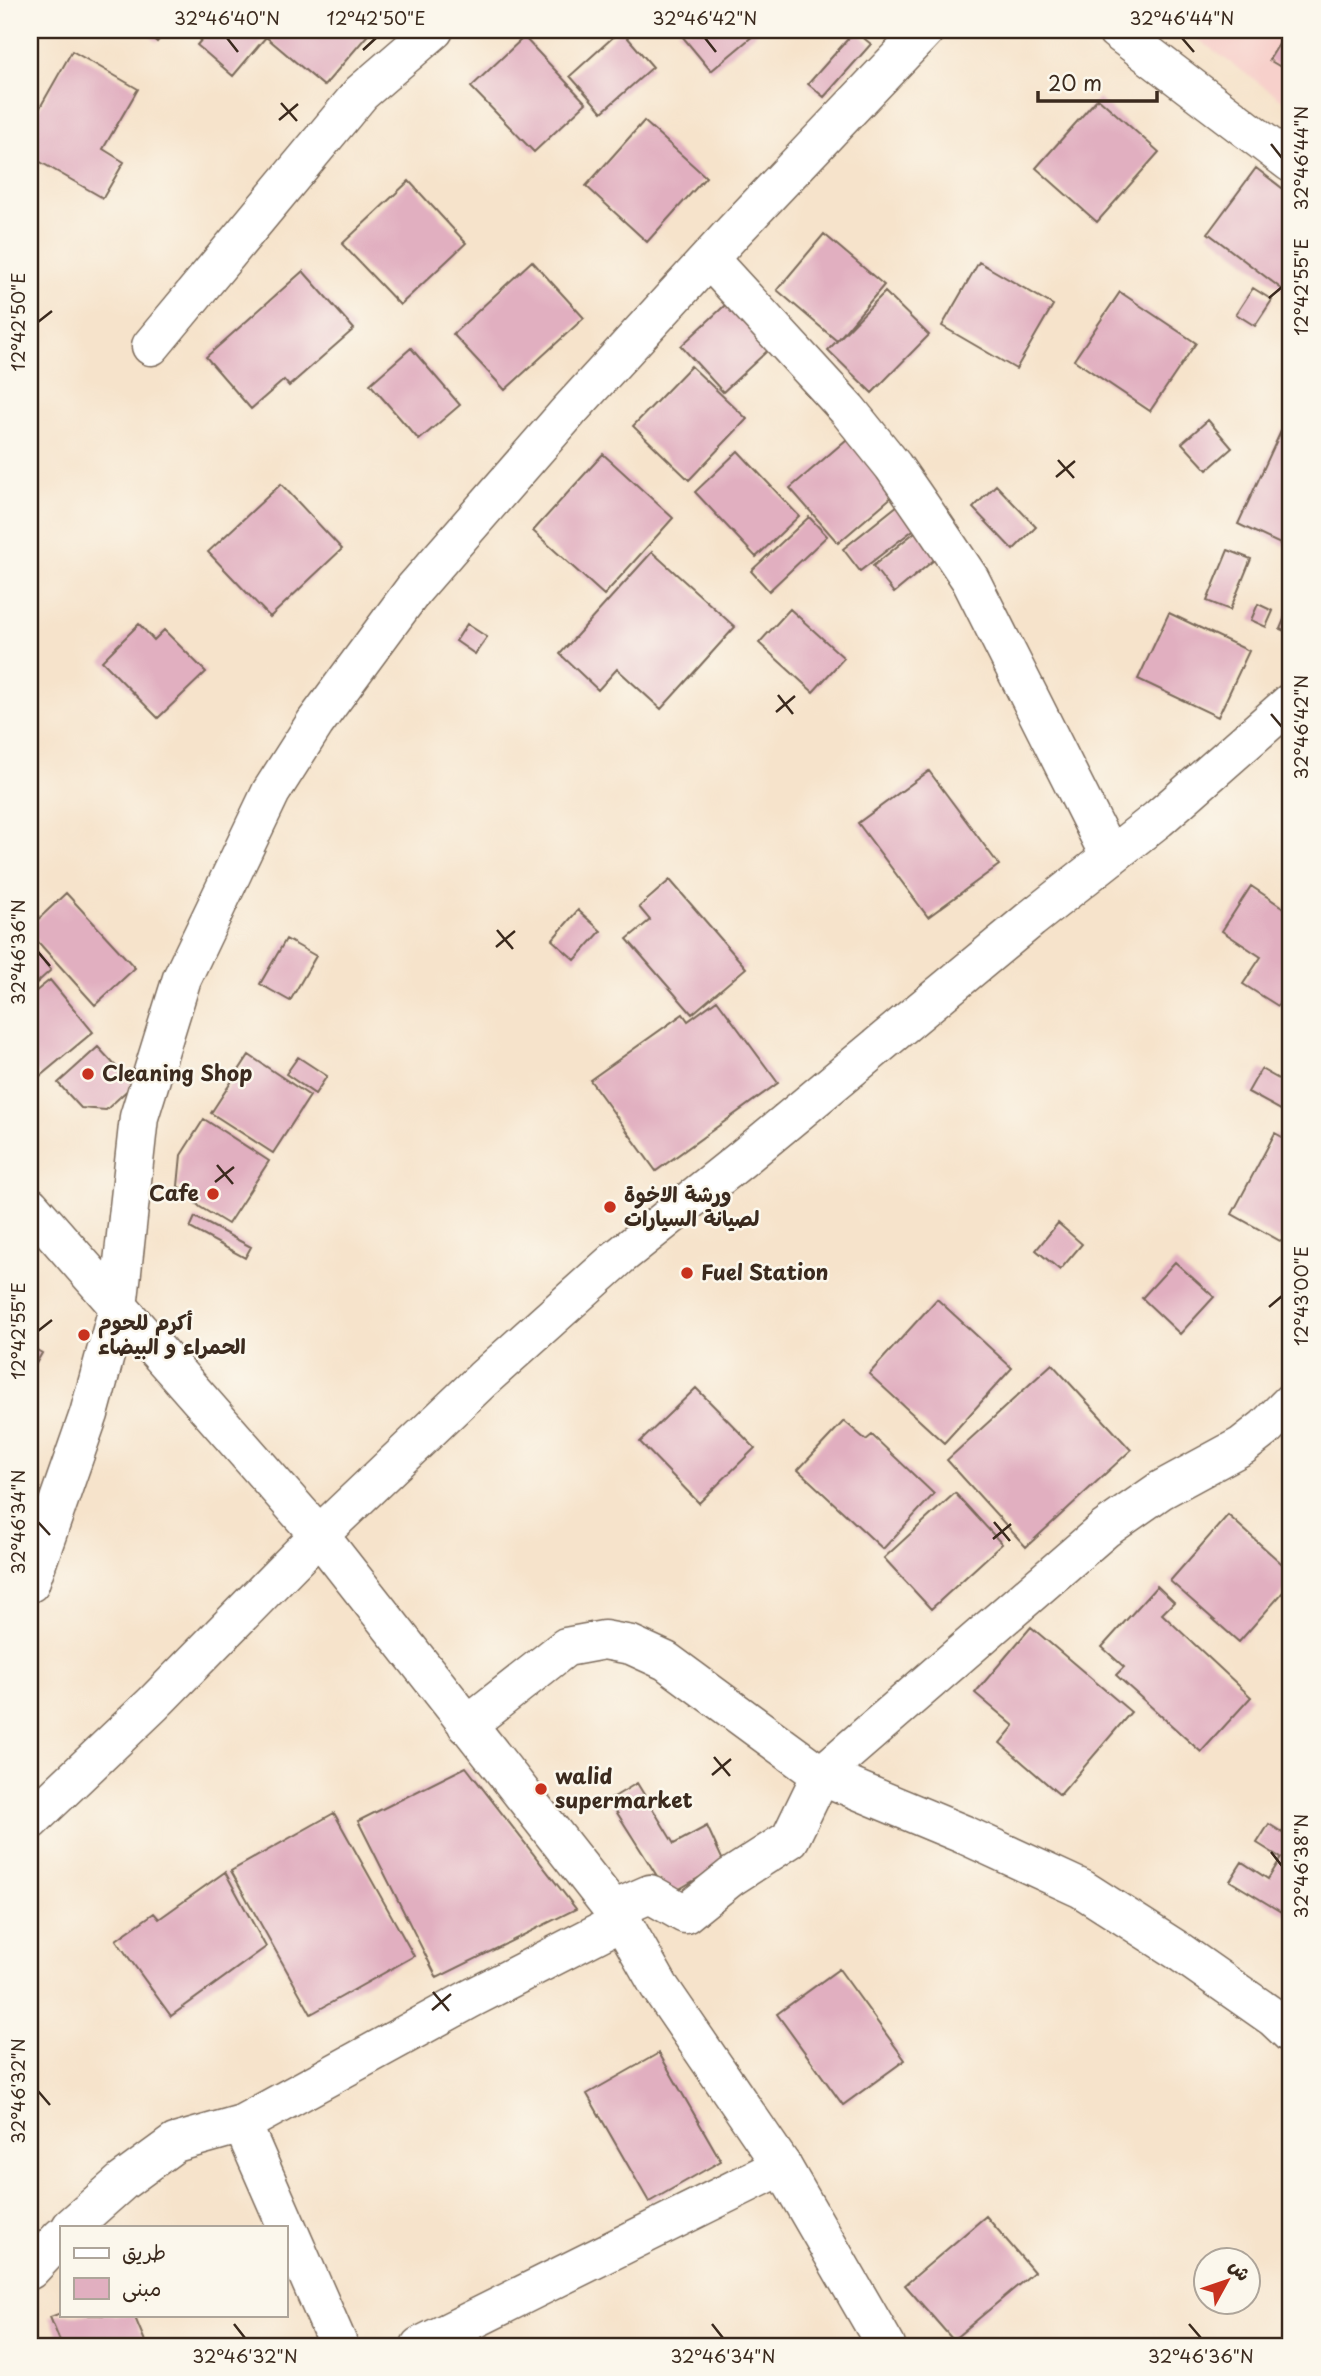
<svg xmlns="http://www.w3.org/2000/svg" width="1321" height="2376" font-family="'Playpen Sans','Playpen Sans Arabic',sans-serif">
  <rect width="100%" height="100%" fill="#fbf7ec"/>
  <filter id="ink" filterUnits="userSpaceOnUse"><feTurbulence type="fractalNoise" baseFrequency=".0143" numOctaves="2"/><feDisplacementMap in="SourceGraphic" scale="14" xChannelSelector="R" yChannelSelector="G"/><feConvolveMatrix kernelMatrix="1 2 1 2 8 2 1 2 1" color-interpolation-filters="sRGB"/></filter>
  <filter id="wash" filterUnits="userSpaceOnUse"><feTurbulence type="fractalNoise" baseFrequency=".00686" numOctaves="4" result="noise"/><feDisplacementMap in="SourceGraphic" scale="28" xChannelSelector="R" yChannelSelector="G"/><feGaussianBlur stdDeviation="1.57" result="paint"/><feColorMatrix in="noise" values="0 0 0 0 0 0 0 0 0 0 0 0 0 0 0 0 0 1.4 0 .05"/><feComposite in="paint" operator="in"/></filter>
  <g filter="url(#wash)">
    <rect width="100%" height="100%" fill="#f6e3cb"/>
    <path fill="#f7d0cb" d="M1185 30H1291V106Z"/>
    <g id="blocks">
      <path fill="#e1afc0" d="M143 30H167L157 42Z
        M210 30H372L324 86 266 37 233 76 197 45Z
        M621 30 653 67 602 112 570 76Z
        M677 30H760L711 71Z
        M1288 30H1291V73L1269 60Z
        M855 31 871 44 824 97 808 84Z
        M524 37 586 103 534 152 471 87Z
        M72 51 138 89 103 149 124 162 103 198 30 156V125Z
        M1098 98 1159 152 1097 222 1036 168Z
        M644 121 706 177 647 242 586 186Z
        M1256 168 1291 195V296L1208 233Z
        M409 181 466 243 400 305 342 244Z
        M824 234 884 285 837 341 777 290Z
        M532 261 584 318 505 390 453 334Z
        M979 262 1053 305 1016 369 942 326Z
        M303 271 354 329 289 386 284 380 251 409 206 357Z
        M1253 288 1272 300 1255 326 1236 314Z
        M885 292 929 335 872 393 828 350Z
        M1120 292 1196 343 1150 411 1074 360Z
        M736 295 778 341 723 392 681 346Z
        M411 348 460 405 419 440 370 384Z
        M691 366 747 419 689 480 633 426Z
        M1208 420 1232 448 1207 470 1182 443Z
        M1282 429 1291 434V549L1238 524Z
        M853 434 901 489 838 543 790 488Z
        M738 451 799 516 756 557 695 492Z
        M603 454 673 518 604 595 533 531Z
        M281 484 342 549 270 617 208 552Z
        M996 485 1036 527 1013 550 973 508Z
        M908 497 926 520 860 571 843 549Z
        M809 517 827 536 769 591 751 571Z
        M925 524 946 550 894 593 873 566Z
        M1228 550 1251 559 1230 610 1207 601Z
        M652 552 735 627 661 709 617 669 598 690 560 654Z
        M1291 603V634L1280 629Z
        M1258 604 1273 611 1266 627 1251 620Z
        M790 609 844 658 813 692 759 643Z
        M1169 613 1249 651 1218 717 1138 679Z
        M139 624 154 640 164 630 206 672 158 718 102 661Z
        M467 624 487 637 475 654 456 641Z
        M929 771 999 865 928 917 858 823Z
        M670 880 746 968 692 1014 627 939 650 920 639 907Z
        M1251 886 1291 913V986L1278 1006 1243 984 1261 957 1222 931Z
        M66 893 135 968 95 1005 30 933V927Z
        M578 910 601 931 575 960 552 940Z
        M286 939 316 956 290 1001 260 984Z
        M30 945 51 970 30 989Z
        M50 980 93 1032 40 1076 30 1064V996Z
        M717 1000 778 1083 656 1171 590 1080 683 1014 688 1021Z
        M98 1047 133 1085 106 1110 81 1108 58 1083Z
        M249 1055 310 1096 273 1153 211 1113Z
        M298 1057 327 1076 315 1094 286 1074Z
        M1261 1069 1291 1086V1108L1288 1114 1248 1092Z
        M204 1119 269 1161 228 1224 200 1207 178 1186 181 1155Z
        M1275 1133 1291 1142V1247L1232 1214Z
        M195 1217 251 1247 245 1258 190 1228Z
        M1058 1223 1082 1244 1060 1270 1036 1250Z
        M1175 1262 1214 1297 1180 1334 1142 1298Z
        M937 1299 1012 1368 944 1443 869 1374Z
        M30 1346 42 1353 30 1374Z
        M1052 1364 1131 1450 1026 1547 947 1460Z
        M696 1388 755 1448 699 1503 640 1442Z
        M844 1421 866 1440 872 1435 934 1494 883 1549 798 1470Z
        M955 1493 1002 1544 931 1609 884 1558Z
        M1228 1515 1291 1572V1583L1239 1642 1170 1581Z
        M1157 1586 1174 1602 1162 1614 1251 1697 1201 1752 1116 1675 1124 1667 1102 1647Z
        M1031 1627 1131 1712 1060 1795 1000 1743 1014 1726 975 1693Z
        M466 1767 576 1909 437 1978 358 1821Z
        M637 1783 674 1844 707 1826 724 1863 669 1895 609 1800Z
        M334 1813 414 1956 311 2014 231 1871Z
        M1269 1824 1291 1838V1918L1230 1881 1242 1862 1268 1879 1281 1858 1257 1843Z
        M225 1872 266 1947 171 2016 116 1940 154 1913 159 1919Z
        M839 1969 905 2060 843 2105 777 2014Z
        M659 2053 721 2161 649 2202 587 2094Z
        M986 2216 1034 2272 953 2340 905 2285Z
        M61 2313V2315H134L147 2346H62L50 2317Z"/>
    </g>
  </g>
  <g filter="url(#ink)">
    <use href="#blocks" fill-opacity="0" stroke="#7c6b5b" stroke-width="2"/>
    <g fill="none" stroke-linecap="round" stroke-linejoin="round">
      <defs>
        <path id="minor" d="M1116 30 1291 163
          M709 259 847 409 893 466 931 521 970 579 1110 857
          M151 346 361 93 434 30
          M118 1308 139 1117 182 978 271 792 315 723 414 589 569 411 734 231 925 30
          M319 1535 483 1379 619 1257 743 1158 1031 919 1158 819 1291 702
          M467 1725 566 1647 604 1640 631 1645 666 1661 821 1775 965 1835 1082 1889 1177 1950 1274 2018 1291 2034
          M242 2124 339 2346
          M71 2227 123 2181 175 2143 242 2124 470 1999 622 1921 627 1904 650 1894 685 1914 731 1877 790 1839 821 1775 1105 1529 1161 1490 1242 1446 1265 1428 1291 1402
          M30 2270 61 2237
          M420 2346 782 2166"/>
        <path id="tertiary" d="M30 1206 319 1535 622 1921 659 1986 782 2166 886 2346
          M30 1583 89 1414 118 1308
          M30 1821 153 1704 319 1535"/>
      </defs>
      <use href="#minor" stroke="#7c6b5b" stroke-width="41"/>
      <use href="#tertiary" stroke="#7c6b5b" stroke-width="41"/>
      <use href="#minor" stroke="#fff" stroke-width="38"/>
      <use href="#tertiary" stroke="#fff" stroke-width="38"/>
    </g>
  </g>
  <path fill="none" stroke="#3b2a1e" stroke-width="2.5" d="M227 38 238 52M705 38 716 52M1182 38 1194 52M363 50 376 38M281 103 297 121M279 120 298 104M1271 144 1282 158M1269 298 1282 287M38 322 52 311M1058 460 1074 478M1056 477 1075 461M778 695 793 714M776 712 795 696M1271 714 1282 727M497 930 513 949M496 947 515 931M38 952 50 966M217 1165 233 1184M215 1182 234 1167M1269 1307 1282 1296M38 1331 52 1320M38 1522 50 1535M994 1522 1010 1541M993 1539 1011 1524M714 1757 730 1776M712 1775 731 1759M1271 1852 1282 1866M433 1992 449 2011M432 2010 451 1994M38 2091 50 2105M234 2324 245 2338M712 2324 723 2338M1189 2324 1201 2338"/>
  <g fill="#c8321e" stroke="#fbf7ec" stroke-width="2.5">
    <circle cx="88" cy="1074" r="7"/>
    <circle cx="213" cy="1194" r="7"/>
    <circle cx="610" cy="1207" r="7"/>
    <circle cx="687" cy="1273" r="7"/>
    <circle cx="84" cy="1335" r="7"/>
    <circle cx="541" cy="1789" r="7"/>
  </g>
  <g text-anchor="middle" stroke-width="5" stroke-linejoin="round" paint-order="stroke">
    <g font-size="21" font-weight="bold" fill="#3b2a1e" stroke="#fbf7ec" text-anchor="start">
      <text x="102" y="1081">Cleaning Shop</text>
      <text x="199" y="1201" text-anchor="end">Cafe</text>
      <text x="624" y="1202">ورشة الاخوة<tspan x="624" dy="24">لصيانة السيارات</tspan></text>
      <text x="701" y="1280">Fuel Station</text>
      <text x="98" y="1330">أكرم للحوم<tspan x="98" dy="24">الحمراء و البيضاء</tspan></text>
      <text x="555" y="1784">walid<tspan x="555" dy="24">supermarket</tspan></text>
    </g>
  </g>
  <rect width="1321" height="2376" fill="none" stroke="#fbf7ec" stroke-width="77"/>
  <rect x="60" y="2226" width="228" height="91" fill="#fbf7ec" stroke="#aea59a" stroke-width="2"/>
  <rect x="74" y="2248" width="35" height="10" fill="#ffffff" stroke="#aea59a" stroke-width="2"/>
  <text x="122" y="2260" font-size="21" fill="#3b2a1e">طريق</text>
  <rect x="74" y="2278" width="35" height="21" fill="#e1afc0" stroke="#aea59a" stroke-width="2"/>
  <text x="122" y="2296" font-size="21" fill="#3b2a1e">مبنى</text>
  <g transform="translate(1227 2281) rotate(50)"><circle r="33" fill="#fbf7ec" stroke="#aea59a" stroke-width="2"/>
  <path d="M0-5L12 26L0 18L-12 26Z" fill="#c8321e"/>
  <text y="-10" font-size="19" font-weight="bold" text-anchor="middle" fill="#3b2a1e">ش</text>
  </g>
  <path d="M1038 91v10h119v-10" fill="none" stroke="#3b2a1e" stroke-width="3.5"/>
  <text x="1048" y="91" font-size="21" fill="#3b2a1e" stroke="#fbf7ec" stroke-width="5" paint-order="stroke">20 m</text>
  <rect x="38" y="38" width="1244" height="2300" fill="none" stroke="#3b2a1e" stroke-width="2.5"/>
  <g font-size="18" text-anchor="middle" fill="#3b2a1e">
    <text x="227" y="25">32°46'40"N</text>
    <text x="376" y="25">12°42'50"E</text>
    <text x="705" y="25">32°46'42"N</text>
    <text x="1182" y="25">32°46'44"N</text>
    <text transform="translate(1302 158) rotate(-90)" y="6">32°46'44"N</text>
    <text transform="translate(1302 287) rotate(-90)" y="6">12°42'55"E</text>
    <text transform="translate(19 322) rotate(-90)" y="6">12°42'50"E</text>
    <text transform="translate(1302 727) rotate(-90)" y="6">32°46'42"N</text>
    <text transform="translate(19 952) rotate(-90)" y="6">32°46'36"N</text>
    <text transform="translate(1302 1296) rotate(-90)" y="6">12°43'00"E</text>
    <text transform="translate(19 1331) rotate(-90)" y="6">12°42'55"E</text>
    <text transform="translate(19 1522) rotate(-90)" y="6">32°46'34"N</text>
    <text transform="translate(1302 1866) rotate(-90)" y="6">32°46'38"N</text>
    <text transform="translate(19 2091) rotate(-90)" y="6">32°46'32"N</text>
    <text x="245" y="2363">32°46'32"N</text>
    <text x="723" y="2363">32°46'34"N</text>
    <text x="1201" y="2363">32°46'36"N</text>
  </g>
</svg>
